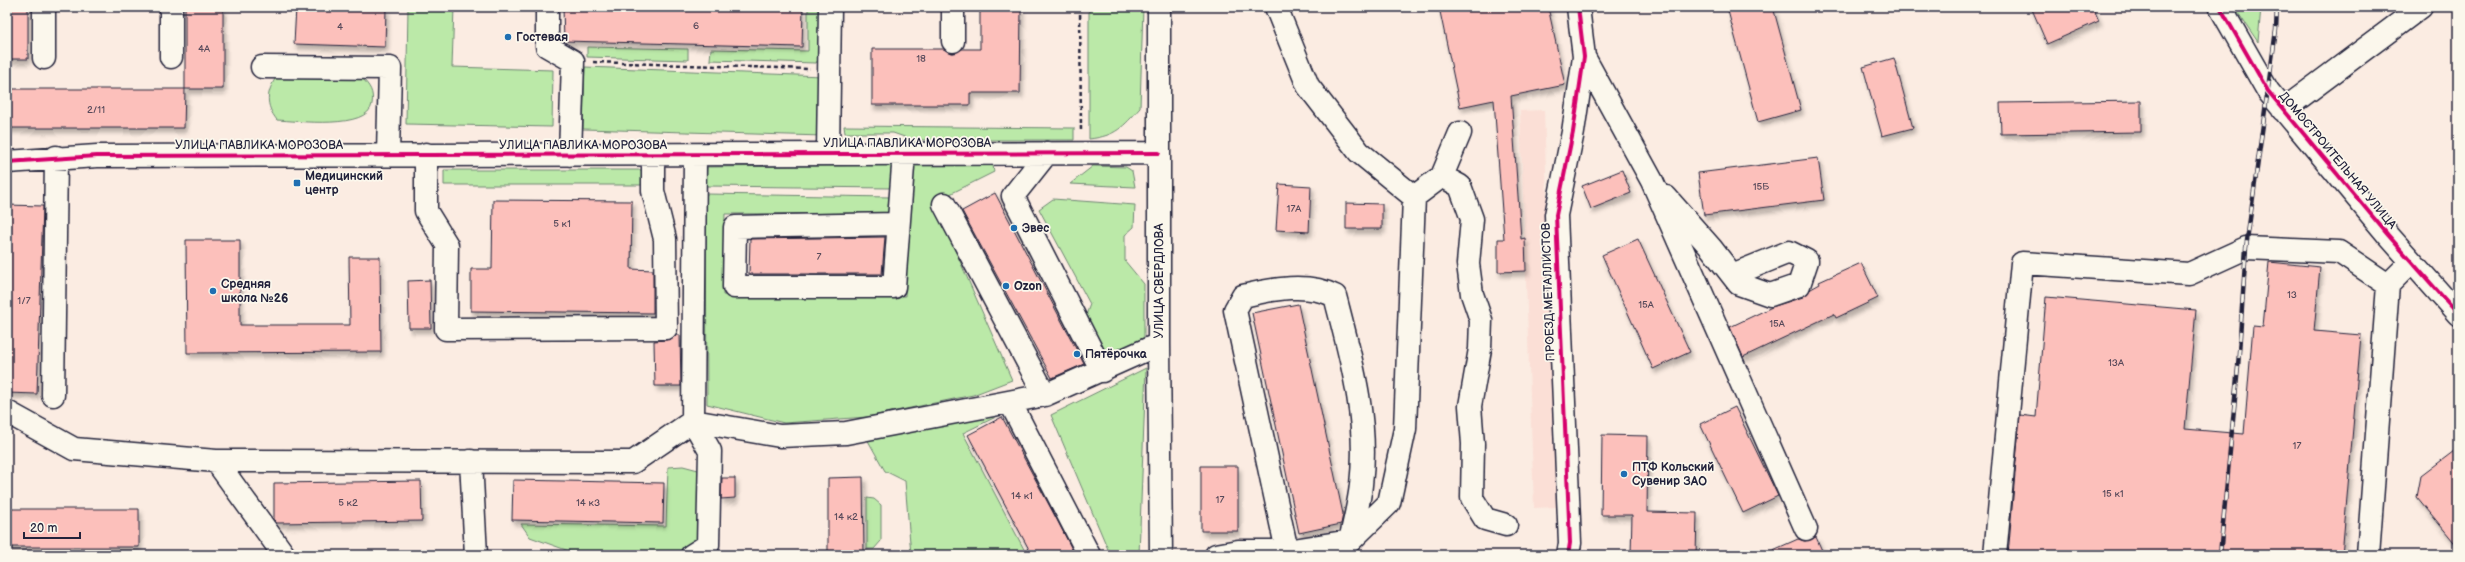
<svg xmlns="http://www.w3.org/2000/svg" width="2465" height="562" font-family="'Balsamiq Sans',sans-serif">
  <defs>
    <filter id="shadow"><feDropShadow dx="2.5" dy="4.5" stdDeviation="2" flood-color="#0004"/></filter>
  </defs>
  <rect width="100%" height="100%" fill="#fbece2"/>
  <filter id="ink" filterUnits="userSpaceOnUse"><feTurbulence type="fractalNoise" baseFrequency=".025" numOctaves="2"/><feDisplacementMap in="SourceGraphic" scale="8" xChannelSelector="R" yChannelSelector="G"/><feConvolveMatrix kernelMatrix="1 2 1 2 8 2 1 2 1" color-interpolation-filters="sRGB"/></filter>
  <g filter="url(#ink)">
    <path fill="#fbdfd6" d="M1544 110 1557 507 1534 508 1520 111Z"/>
    <path fill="#bbe9a8" stroke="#6e8672" d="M408 7H454L452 67 553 70 552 127 406 124Z
      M808 7H823V52L816 63 710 60 711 49 808 51Z
      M1089 7H1143L1140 108C1123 127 1116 136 1089 139Z
      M2234 7H2261L2258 42Z
      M587 47 688 49V60L587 57Z
      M585 67 823 76V136L583 129Z
      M277 76 361 77C370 86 374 92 372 104 368 130 297 121 277 120 265 105 266 92 277 76Z
      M844 126 1074 128V140H913L893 133H845Z
      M894 165 892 188 706 186 707 167Z
      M913 165H993L994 172 934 202 1012 380 973 395 867 417 784 423 707 404 706 194 891 197 889 213 725 214 723 295 905 296 908 200Z
      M1093 166 1126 167 1132 171 1135 187 1070 184Z
      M444 170H644L643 185H444Z
      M1053 199 1135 205 1134 227 1125 235V261L1144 284V344L1121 357 1101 351 1084 321 1090 304 1039 209Z
      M1146 368 1139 555H1112L1110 554 1051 415Z
      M1000 415 963 433 1027 555H911L905 481 885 471 866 437Z
      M683 466 702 471 700 541 675 555 626 552 614 555H580L530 537 521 524 666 526 668 467Z
      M867 498 874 499 881 505V541L874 549H867Z"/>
    <path fill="#fcc0bb" stroke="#22223b" filter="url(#shadow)" d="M7 7H28V59H7Z
      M185 7H223V89H185Z
      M296 7 386 8 385 47 294 44Z
      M563 7H803L802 47 564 41Z
      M980 7H1021L1020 93H970V105H872V49H944L953 53 962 49H980Z
      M1439 7H1548L1565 85 1511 96 1521 239 1525 238 1526 271 1498 272V239H1504L1494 100 1460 107Z
      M1743 7H1773L1801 110 1758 122 1728 11Z
      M2031 7H2093L2099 21 2047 44Z
      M1894 58 1913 128 1882 136 1863 67Z
      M7 89H185L184 128H7Z
      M2141 101V132L2001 134 2000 103Z
      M1818 158 1824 200 1704 215 1698 173Z
      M1622 170 1631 193 1591 209 1582 186Z
      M1279 184 1311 186 1309 232 1276 230Z
      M995 193 1084 364 1052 378 962 211Z
      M493 200 632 201 631 269 653 270V313L471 311V269H492Z
      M1346 203 1382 204V229H1346Z
      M7 205 43 206 37 394 7 393Z
      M885 237 882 274H749L750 239Z
      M1638 239 1690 352 1653 369 1602 255Z
      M186 240H240V325H350L349 257H380L381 352 187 353Z
      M2269 262 2320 267 2314 331 2361 335 2342 555H2008L2020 415 2036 417 2046 297 2196 310 2185 429 2244 434 2253 326 2263 327Z
      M1861 263 1878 298 1836 318 1834 314 1743 357 1730 327 1772 307 1803 297 1811 289 1820 284 1819 282Z
      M430 280 431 328H409L408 281Z
      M1298 304 1343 514 1341 524 1299 533 1252 313Z
      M676 335H680L681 386H655L654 341 666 340Z
      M1735 407 1778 496 1743 513 1700 424Z
      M1002 417 1055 516 1075 555H1032L968 435Z
      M1602 435 1648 436 1647 512 1697 513 1696 555H1631L1632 515H1601Z
      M2458 448V547L2417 497 2421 476Z
      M1201 466H1238V531H1201Z
      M863 477 864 555H828V478Z
      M722 478H735V498L721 499Z
      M513 480 664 483 663 523 512 520Z
      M421 481 422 521 277 523 274 520V483Z
      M7 509H139V547H7Z
      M1816 537 1824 555H1762L1798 539 1805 541Z"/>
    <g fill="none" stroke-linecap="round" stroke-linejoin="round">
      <defs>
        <path id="minor" d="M547 7V46L573 61 570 155
          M1159 7V344L1161 555
          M2220 7 2268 91 2388 235 2458 314
          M953 41V7
          M171 57V7
          M1584 57 1652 181 1806 529
          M44 58V7
          M262 67 390 68 388 154
          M2283 110 2421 7
          M828 152 830 7
          M1047 153 1013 196 1102 371
          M426 154V211L447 245 446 329 666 328 665 239 653 191V156
          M7 162 97 156 1159 153
          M1442 176 1460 186 1472 219 1468 264 1472 294 1481 320 1480 349 1470 406 1473 444 1472 498 1485 519 1506 525
          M1414 197 1442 176 1460 133
          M1666 197 1711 248 1739 284 1770 295 1799 285 1807 261 1789 252 1732 275
          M944 204 1045 395 1159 344
          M897 224 735 227 734 287H894L904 153
          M53 395 56 157
          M1010 402 1089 555
          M7 412 74 449 216 461 633 462 693 421 780 436 846 433 1045 395
          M216 461 284 555
          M471 461 476 555
          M1287 551 1235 310 1243 296C1272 289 1308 282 1335 296 1351 358 1369 420 1361 485 1359 503 1354 523 1350 541
          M692 555 708 545 710 451 693 421 695 155
          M1216 555 1238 551H1287L1350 541 1389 503 1405 429 1414 197 1359 152 1308 86 1276 7
          M1568 555 1570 543 1556 215 1573 132 1584 57 1578 7
          M1995 555 2022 263 2189 274 2246 248 2339 252 2388 285
          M2368 555 2388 285 2411 262"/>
      </defs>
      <use href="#minor" stroke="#22223b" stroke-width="25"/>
      <path stroke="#22223b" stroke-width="2.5" stroke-dasharray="4 3" stroke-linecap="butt" d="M1080 7 1081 133
        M593 62 810 69"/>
      <use href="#minor" stroke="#fbf7ec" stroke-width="22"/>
      <defs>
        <path id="rail" d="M2220 555 2238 367 2246 248 2276 30 2277 7"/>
      </defs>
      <use href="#rail" stroke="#22223b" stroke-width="4.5"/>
      <use href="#rail" stroke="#fbf7ec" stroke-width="3" stroke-dasharray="9" stroke-linecap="butt"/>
      <defs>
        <path id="cycleway" d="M2220 7 2268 91 2388 235 2458 314
          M7 162 97 156 1159 153
          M1568 555 1570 543 1556 215 1573 132 1584 57 1578 7"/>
      </defs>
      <use href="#cycleway" stroke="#fbf7ec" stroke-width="6"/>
      <use href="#cycleway" stroke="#d6006c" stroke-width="4"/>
    </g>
  </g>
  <g fill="#1f6fb2" stroke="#fbf7ec" stroke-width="1.5">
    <circle cx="508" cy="37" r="4"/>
    <rect x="293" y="179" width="8" height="8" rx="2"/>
    <circle cx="1014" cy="228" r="4"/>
    <circle cx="1006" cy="286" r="4"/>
    <circle cx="213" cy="291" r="4"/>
    <circle cx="1077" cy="354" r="4"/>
    <circle cx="1624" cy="474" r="4"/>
  </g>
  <g text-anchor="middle" stroke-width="3.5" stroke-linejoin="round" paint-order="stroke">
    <g font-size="10" fill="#584a5b">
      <text x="696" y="29">6</text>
      <text x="340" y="30">4</text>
      <text x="204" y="52">4А</text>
      <text x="921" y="62">18</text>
      <text x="96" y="113">2/11</text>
      <text x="1761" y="190">15Б</text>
      <text x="1294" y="212">17А</text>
      <text x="562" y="227">5 к1</text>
      <text x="819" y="260">7</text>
      <text x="2292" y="298">13</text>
      <text x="24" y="304">1/7</text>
      <text x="1646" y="308">15А</text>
      <text x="1777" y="327">15А</text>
      <text x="2116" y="366">13А</text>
      <text x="2297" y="449">17</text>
      <text x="2113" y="497">15 к1</text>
      <text x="1022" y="499">14 к1</text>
      <text x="1220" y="503">17</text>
      <text x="348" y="506">5 к2</text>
      <text x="588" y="506">14 к3</text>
      <text x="846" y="520">14 к2</text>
    </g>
    <g font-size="12" font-weight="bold" fill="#22223b" stroke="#fbf7ec" text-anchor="start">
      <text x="516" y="41">Гостевая</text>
      <text x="305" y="180">Медицинский<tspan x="305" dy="14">центр</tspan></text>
      <text x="1022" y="232">Эвес</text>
      <text x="221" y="288">Средняя<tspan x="221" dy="14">школа №26</tspan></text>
      <text x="1014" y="290">Ozon</text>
      <text x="1085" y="358">Пятёрочка</text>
      <text x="1632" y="471">ПТФ Кольский<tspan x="1632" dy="14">Сувенир ЗАО</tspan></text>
    </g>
    <g font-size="12" fill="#22223b" stroke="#fbf7ec">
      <text x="907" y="147">УЛИЦА ПАВЛИКА МОРОЗОВА</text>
      <text x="259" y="149">УЛИЦА ПАВЛИКА МОРОЗОВА</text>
      <text x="583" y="149">УЛИЦА ПАВЛИКА МОРОЗОВА</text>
      <text transform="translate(2338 160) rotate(50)" y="4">ДОМОСТРОИТЕЛЬНАЯ УЛИЦА</text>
      <text transform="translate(1159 281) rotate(-90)" y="4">УЛИЦА СВЕРДЛОВА</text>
      <text transform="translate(1548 292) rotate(-92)" y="4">ПРОЕЗД МЕТАЛЛИСТОВ</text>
    </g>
  </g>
  <rect width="2465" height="562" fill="none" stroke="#fbf7ec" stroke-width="24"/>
  <rect x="12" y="12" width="2441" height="538" fill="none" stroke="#22223b" stroke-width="1.5" filter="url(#ink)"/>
  <path d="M24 532v6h56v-6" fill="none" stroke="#22223b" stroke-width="2"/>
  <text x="30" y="532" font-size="12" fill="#22223b" stroke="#fbf7ec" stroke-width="3" paint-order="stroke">20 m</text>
</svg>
